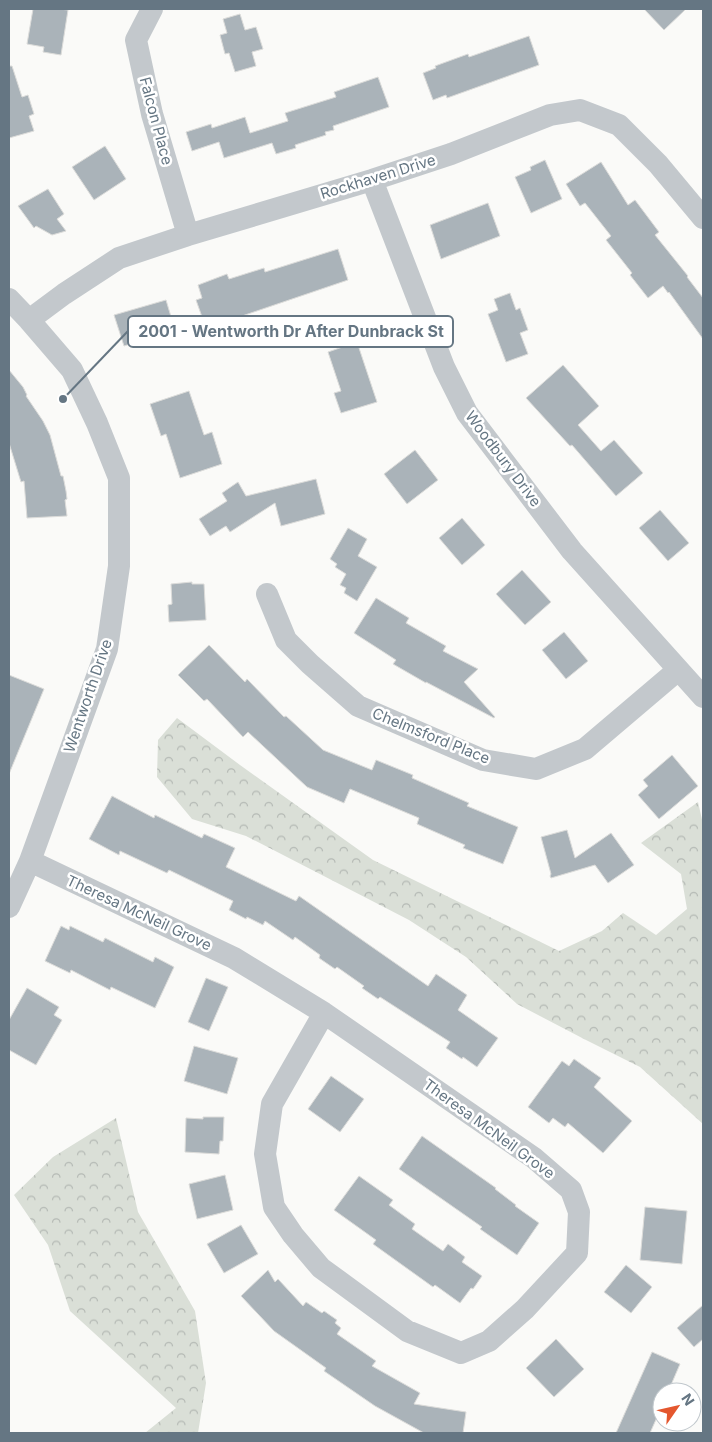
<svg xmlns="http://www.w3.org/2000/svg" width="712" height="1442" font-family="Inter,sans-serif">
  <defs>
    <pattern id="forest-crowns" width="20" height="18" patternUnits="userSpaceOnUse" patternTransform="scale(1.25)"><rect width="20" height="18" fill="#dadfd7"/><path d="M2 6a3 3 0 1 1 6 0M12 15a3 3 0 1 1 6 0" fill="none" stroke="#b4b9b4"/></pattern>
  </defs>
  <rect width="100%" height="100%" fill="#fafaf8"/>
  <path fill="url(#forest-crowns)" d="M177 718 240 765 373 860 559 951 602 931 623 913 656 935 687 909 681 874 641 843 698 802 703 824V1124L640 1067 584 1039 517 1004 466 957 409 920 246 836 192 819 157 777 158 740Z
    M116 1118 138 1212 195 1311 206 1383 198 1433H145L176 1408 70 1311 48 1245 14 1195 53 1157Z"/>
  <path fill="#aab3b9" stroke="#dcdcda" d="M33 9H59L68 10 61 55 43 52 44 47 27 44Z
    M644 9H686L664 30Z
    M240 14 245 30 256 27 263 49 252 52 256 66 235 72 229 53 225 54 220 35 227 33 223 19Z
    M529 36 539 65 447 98 446 95 433 100 423 73 436 68 435 66 468 54 469 57Z
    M9 66H12L22 97 28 95 34 114 29 116 34 131 9 138Z
    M378 77 389 107 333 126 334 130 325 132 326 135 295 145 296 148 276 154 272 143 224 158 219 142 192 151 186 132 211 124 212 128 245 117 250 133 288 121 285 113 336 97 334 92Z
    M105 146 126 179 94 200 72 167Z
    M545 160 562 199 531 213 515 177 531 170 530 167Z
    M601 162 628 205 635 200 659 232 655 235 688 276 687 277 703 298V339L669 292 668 293 663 286 648 298 630 275 632 273 606 240 611 236 585 203 580 206 566 184Z
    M48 189 64 214 57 219 66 231 52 235 36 226 34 228 18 206Z
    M488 203 500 236 441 259 430 225Z
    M338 249 348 280 242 316 243 319 207 331 196 300 202 298 198 285 227 274 229 279 264 268 265 272Z
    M510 293 516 310 520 308 528 330 520 333 528 354 506 362 488 314 498 310 494 299Z
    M166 300 175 330 124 346 114 315Z
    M357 342 377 402 341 413 334 393 341 391 328 352Z
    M563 365 599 406 578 425 601 451 614 440 643 473 616 496 572 445 570 446 526 398Z
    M9 370 23 387 27 395 26 396 43 421 50 435 61 476H63L66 491 67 499 65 500 67 516 27 518 24 481 21 482 9 443Z
    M189 391 204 435 212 432 222 464 180 478 166 434 161 436 150 404Z
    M415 450 438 480 407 504 384 474Z
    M316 479 325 514 281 526 275 503 230 532 226 526 210 536 199 519 227 501 222 493 238 482 246 496Z
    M660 510 689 543 668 561 639 528Z
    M462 518 485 545 462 565 439 538Z
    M348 528 367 539 358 556 377 567 357 601 344 593 346 588 340 585 346 574 335 567 337 564 330 559Z
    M522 570 551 602 525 625 496 594Z
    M192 582V584H204L206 620 169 622 168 605 172 604 171 584Z
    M376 598 409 618 406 623 446 646 443 651 478 669 464 682 495 717 494 718 426 682V683L393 664 396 660 354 633Z
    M564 632 588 661 566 679 542 650Z
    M209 645 245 682 247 679 284 717 286 716 323 750 372 770 376 760 413 775 412 778 469 803 467 806 518 827 503 864 463 848 465 845 417 824 419 818 350 789 344 803 307 787 248 732 243 737 207 699 204 701 178 675Z
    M9 675 44 689 9 774Z
    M672 755 698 786 659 819 638 795 648 786 643 780Z
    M112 796 154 818 155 815 202 838 204 834 235 848 226 867 296 901 299 896 428 986 436 974 467 995 458 1010 498 1038 477 1067 463 1057 462 1059 446 1048 450 1042 380 997 378 999 362 988 364 986 337 967 335 969 319 958 320 955 295 937 293 940 265 921 263 925 247 917 246 919 229 910 233 901 169 870 167 873 120 851 119 855 89 839Z
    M567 830 575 858 611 833 634 865 608 883 595 865 551 878 550 876 551 874 541 837Z
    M61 926 69 930 70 926 103 942 105 938 153 962 155 957 174 967 155 1008 111 987 110 990 71 970 70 973 45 961Z
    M206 978 228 987 209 1031 188 1022Z
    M27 988 59 1007 54 1015 62 1020 36 1065 9 1050V1020Z
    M194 1046 238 1058 227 1094 184 1081Z
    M574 1059 601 1078 594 1087 632 1121 603 1153 568 1123 565 1127 553 1118 549 1123 528 1107 562 1061 569 1066Z
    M331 1076 364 1099 340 1132 308 1109Z
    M203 1117H224L223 1141H220L219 1154 185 1152 186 1118 203 1119Z
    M422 1136 496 1188 495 1189 516 1205 515 1206 539 1223 517 1255 480 1229 482 1227 399 1169Z
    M225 1175 233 1210 197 1219 189 1184Z
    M359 1176 393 1200 389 1205 415 1224 412 1229 443 1251 448 1244 465 1257 462 1262 482 1276 473 1289 471 1288 460 1303 435 1285 433 1287 373 1244 376 1240 334 1210Z
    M645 1207 687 1211 682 1264 640 1260Z
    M241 1225 258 1254 224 1273 207 1244Z
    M626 1265 652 1287 631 1313 604 1292Z
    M268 1270 275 1282 278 1279 303 1306 306 1302 322 1313 324 1311 337 1320 335 1323 341 1328 337 1334 376 1361 372 1366 420 1393 414 1404 466 1412 463 1433H424L375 1406 324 1371 326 1368 274 1331 241 1296Z
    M703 1305V1339L694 1347 677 1328Z
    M556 1339 584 1369 554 1397 526 1368Z
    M652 1352 680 1364 668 1392H662V1406L650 1433H616Z"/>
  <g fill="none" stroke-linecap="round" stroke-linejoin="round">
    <path stroke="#c3c8cc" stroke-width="22" d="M152 9 136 40 152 114 188 235
      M372 180 444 367 467 413 572 551 703 697
      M9 299 29 320 72 370 97 423 119 478V566L107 649 30 861 9 907
      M29 320 64 294 119 258 188 235 372 180 451 154 550 115 580 110 619 125 658 164 703 218
      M267 594 286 640 310 664 358 706 483 760 536 769 585 749 678 670
      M30 861 234 958 324 1013 534 1158 571 1190 579 1212 577 1253 525 1309 489 1341 461 1353 407 1331 321 1268 293 1235 274 1207 265 1154 272 1104 324 1013"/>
  </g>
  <g text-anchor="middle" stroke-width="5" stroke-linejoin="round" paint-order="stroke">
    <g font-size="15" fill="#657683" stroke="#fff">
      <text transform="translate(156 121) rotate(75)" y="5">Falcon Place</text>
      <text transform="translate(378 177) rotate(-17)" y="5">Rockhaven Drive</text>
      <text transform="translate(503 459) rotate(53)" y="5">Woodbury Drive</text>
      <text transform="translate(88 696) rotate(-71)" y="5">Wentworth Drive</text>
      <text transform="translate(431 736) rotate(22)" y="5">Chelmsford Place</text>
      <text transform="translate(139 913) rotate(25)" y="5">Theresa McNeil Grove</text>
      <text transform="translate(489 1129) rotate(36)" y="5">Theresa McNeil Grove</text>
    </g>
  </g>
  <path fill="none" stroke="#657683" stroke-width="2" d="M63 399L128 331"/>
  <circle fill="#657683" stroke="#fff" stroke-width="2" cx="63" cy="399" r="5"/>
  <rect fill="#fff" stroke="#657683" stroke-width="2" x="128" y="316" width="325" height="31" rx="5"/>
  <g font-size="16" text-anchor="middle" font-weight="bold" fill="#657683">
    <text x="291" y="337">2001 - Wentworth Dr After Dunbrack St</text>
  </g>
  <rect width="712" height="1442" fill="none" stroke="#657683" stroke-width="20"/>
  <g transform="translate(677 1407) rotate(56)"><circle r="24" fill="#ffffff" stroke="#c1c8cd"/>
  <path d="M0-4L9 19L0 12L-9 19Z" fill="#e4572e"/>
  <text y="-8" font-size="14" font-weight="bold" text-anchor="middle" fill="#657683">N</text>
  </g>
</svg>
